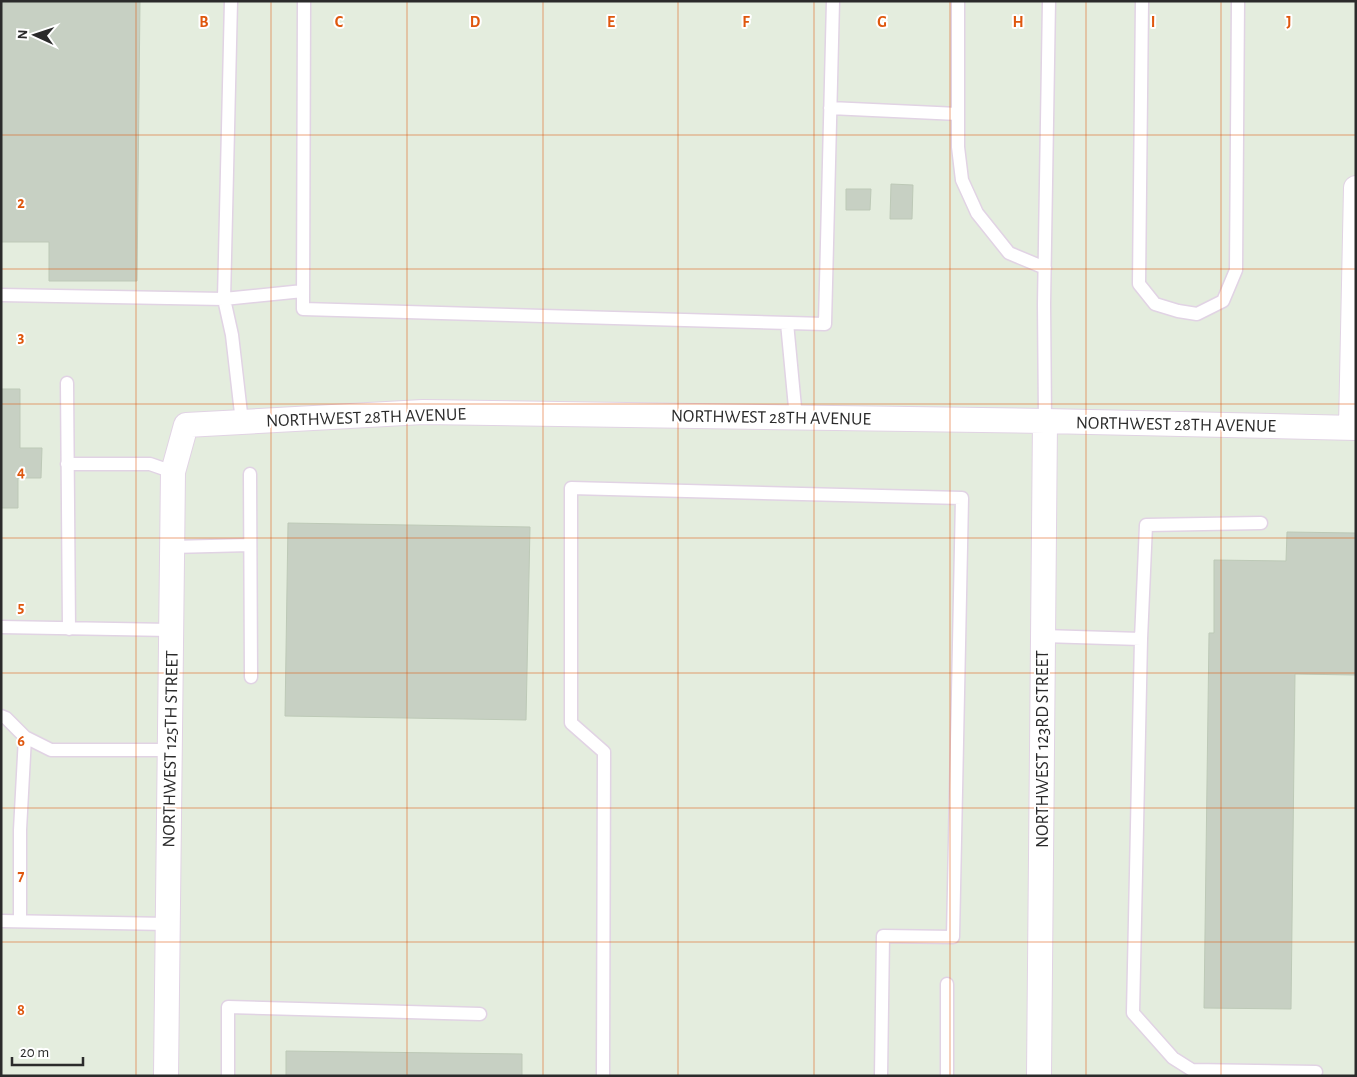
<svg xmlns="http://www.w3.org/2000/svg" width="1357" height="1077" font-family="'Alegreya Sans',sans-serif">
  <rect width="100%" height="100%" fill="#e4edde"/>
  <path fill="#c7d0c3" stroke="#bdc9b7" d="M1 1H140L137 281H49V242H1Z
    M891 184 913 185 912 219H890Z
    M846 189H871L870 210H846Z
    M1 389H20V448H42L41 478H18V508H1Z
    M288 523 530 527 526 720 285 716Z
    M1287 532 1356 533V675L1295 674 1291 1009 1204 1008 1209 633H1214V560L1286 561Z
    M286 1051 522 1054V1076H286Z"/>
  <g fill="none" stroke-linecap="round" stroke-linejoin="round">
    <defs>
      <path id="service" d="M304 1 303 309 825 324 833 1
        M958 1V147L962 180 977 213 1009 253 1045 268
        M1142 1 1139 284 1155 304 1178 311 1197 314 1223 301 1236 270 1238 1
        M830 108 958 114
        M1 295 224 299 231 1
        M787 323 796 418
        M67 383 69 629
        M1045 421 1044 304 1049 1
        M242 422 232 335 224 299 303 291
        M67 464H150L173 472
        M250 474 251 677
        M172 547 250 545
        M1 627 171 630
        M1043 636 1141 639 1146 525 1261 523
        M1141 639 1133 1013 1173 1058 1192 1070 1316 1072
        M1 716 6 718 25 737 51 750H170
        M20 920V830L25 737
        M1 921 168 924
        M228 1076V1007L480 1014
        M603 1076 604 752 571 723V488L962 498 953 937 883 936 881 1076
        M947 1076V984"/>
      <path id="minor" d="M1351 428 1356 188
        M166 1076 173 472 186 425 423 412 1045 421 1356 428
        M1039 1076 1045 421"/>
    </defs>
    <use href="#service" stroke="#e1d3e4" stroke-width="15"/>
    <use href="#minor" stroke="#e1d3e4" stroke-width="26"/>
    <use href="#service" stroke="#fff" stroke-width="12"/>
    <use href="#minor" stroke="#fff" stroke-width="24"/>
  </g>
  <path fill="none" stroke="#df570e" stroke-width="1" stroke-opacity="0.55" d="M136 1V1076M271 1V1076M407 1V1076M543 1V1076M678 1V1076M814 1V1076M950 1V1076M1086 1V1076M1221 1V1076M1 135H1356M1 269H1356M1 404H1356M1 538H1356M1 673H1356M1 808H1356M1 942H1356"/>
  <g text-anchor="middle" stroke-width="4" stroke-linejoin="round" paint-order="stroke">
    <g font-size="18" fill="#2b2b2b" stroke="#fff">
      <text transform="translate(366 417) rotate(-2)" y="6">NORTHWEST 28TH AVENUE</text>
      <text transform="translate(771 417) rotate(1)" y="6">NORTHWEST 28TH AVENUE</text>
      <text transform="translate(1176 424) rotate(1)" y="6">NORTHWEST 28TH AVENUE</text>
      <text transform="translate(170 749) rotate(-89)" y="6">NORTHWEST 125TH STREET</text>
      <text transform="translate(1042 749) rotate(-90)" y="6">NORTHWEST 123RD STREET</text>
    </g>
  </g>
  <g font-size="16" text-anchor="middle" font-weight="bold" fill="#df570e" stroke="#fff" stroke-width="4" stroke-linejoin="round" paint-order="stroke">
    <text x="204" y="27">B</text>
    <text x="339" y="27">C</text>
    <text x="475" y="27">D</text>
    <text x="611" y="27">E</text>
    <text x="746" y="27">F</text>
    <text x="882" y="27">G</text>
    <text x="1018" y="27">H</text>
    <text x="1153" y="27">I</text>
    <text x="1289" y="27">J</text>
    <text x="21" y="208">2</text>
    <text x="21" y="342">3</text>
    <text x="21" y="477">4</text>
    <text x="21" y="612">5</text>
    <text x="21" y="746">6</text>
    <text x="21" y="881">7</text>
    <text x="21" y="1015">8</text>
  </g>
  <rect width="1357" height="1077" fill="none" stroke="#2b2b2b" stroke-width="5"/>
  <g transform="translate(35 35) rotate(273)" stroke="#ffffff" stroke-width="4" paint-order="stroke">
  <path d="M0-4L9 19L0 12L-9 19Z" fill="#2b2b2b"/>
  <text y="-8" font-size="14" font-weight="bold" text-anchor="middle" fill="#2b2b2b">N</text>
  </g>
  <path d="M12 1057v8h71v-8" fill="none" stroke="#2b2b2b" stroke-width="2.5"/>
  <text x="20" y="1057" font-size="15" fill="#2b2b2b" stroke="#ffffff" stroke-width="4" paint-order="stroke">20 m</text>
</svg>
